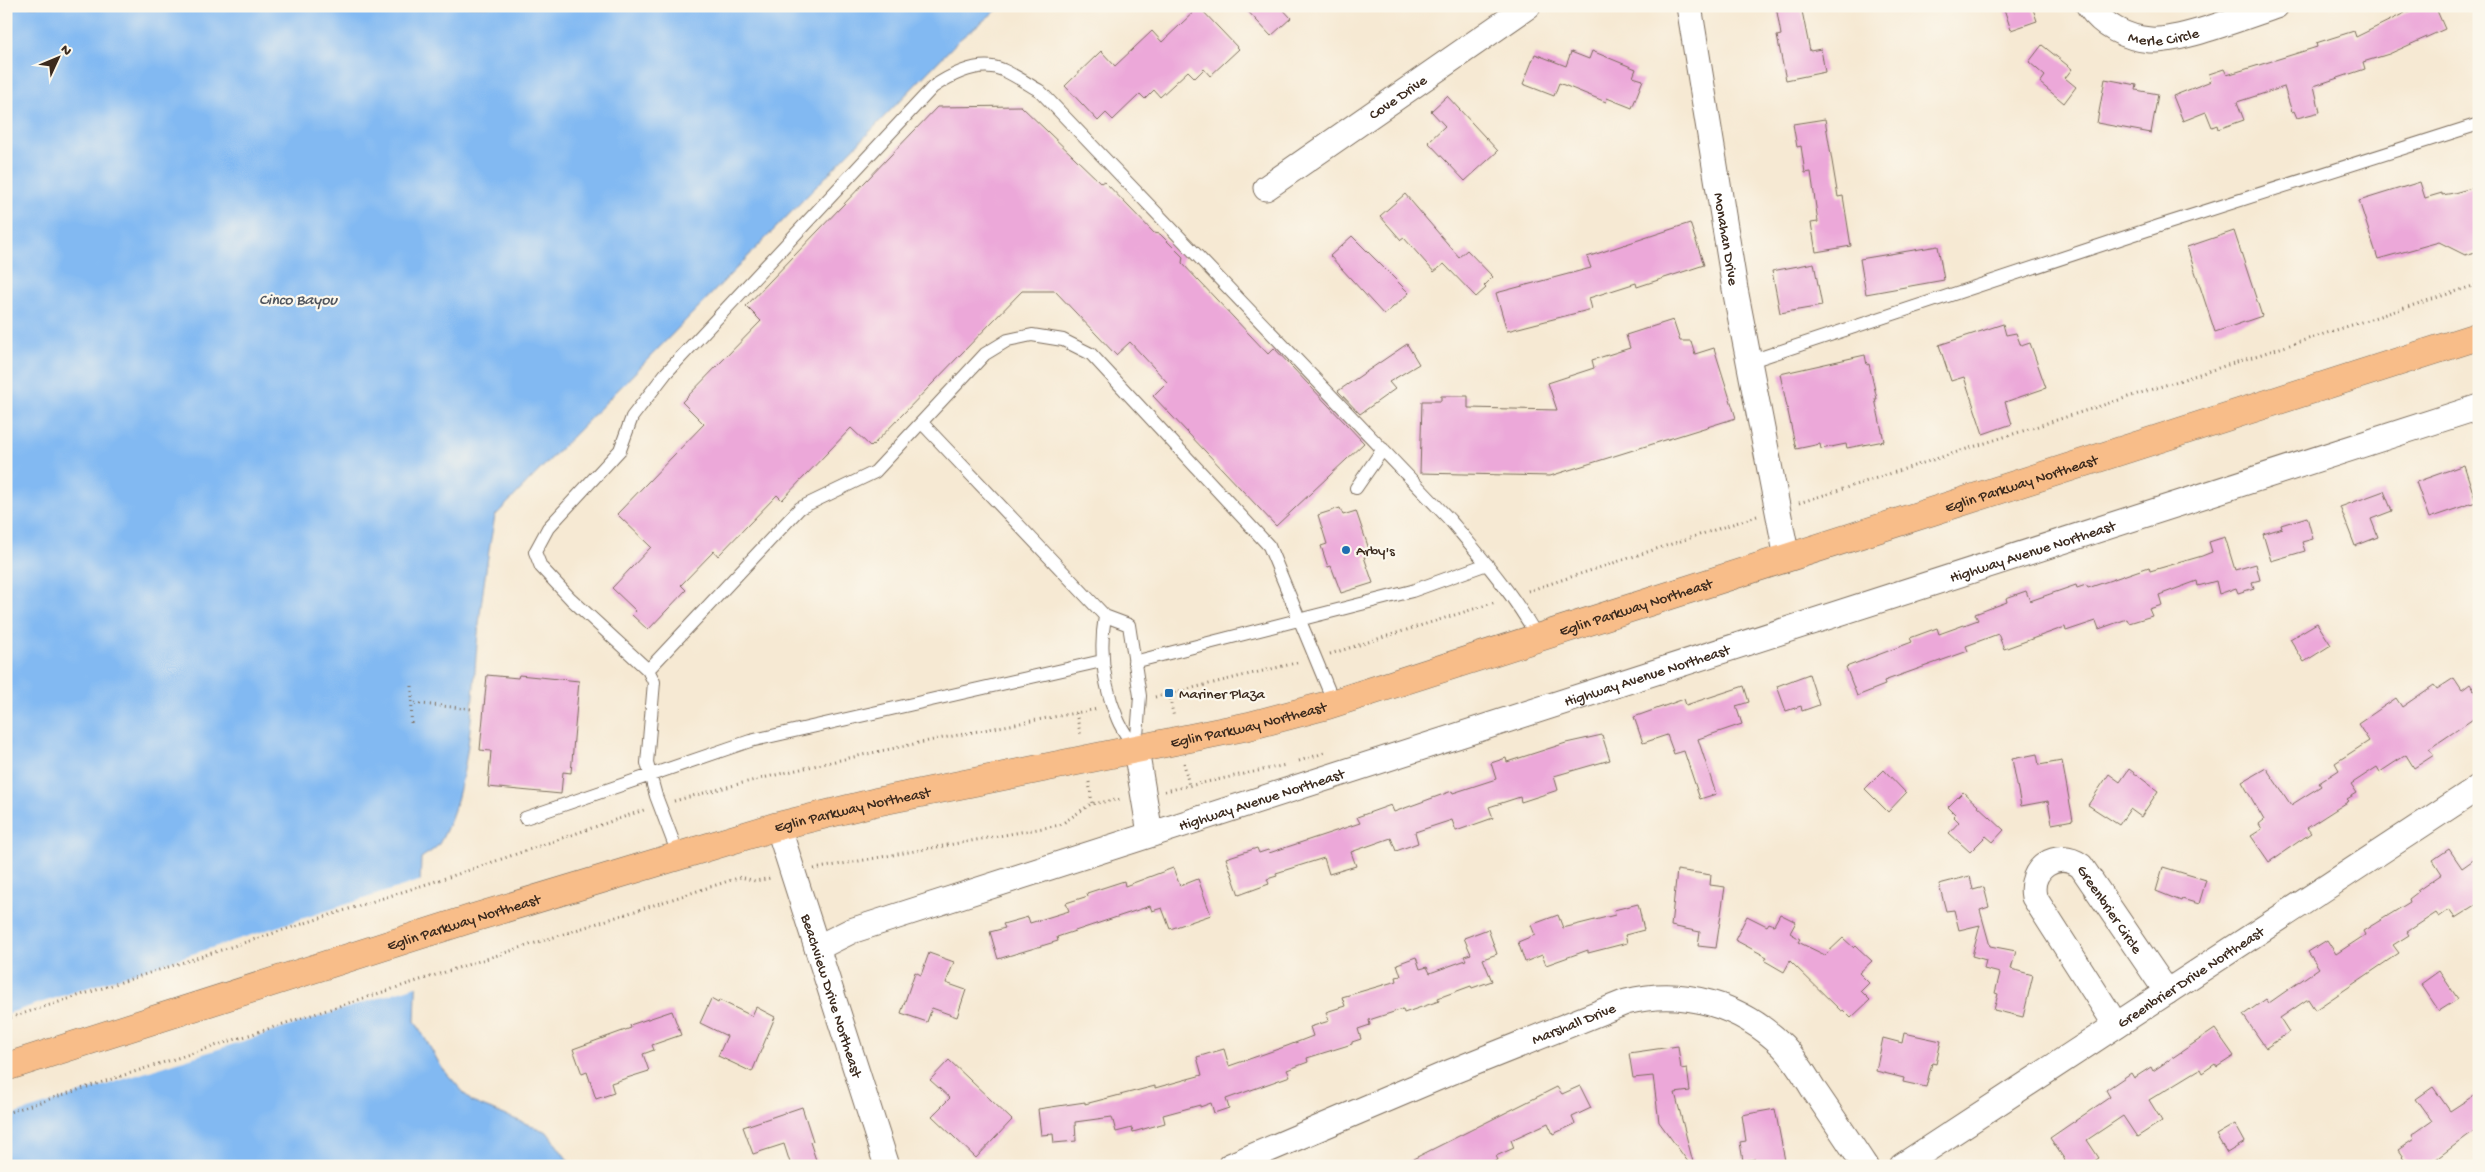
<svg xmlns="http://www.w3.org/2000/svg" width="2485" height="1172" font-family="'Gochi Hand',sans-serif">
  <rect width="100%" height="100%" fill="#fbf7ec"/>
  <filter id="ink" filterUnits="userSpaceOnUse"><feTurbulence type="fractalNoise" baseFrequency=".02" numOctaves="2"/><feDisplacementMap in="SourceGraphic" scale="10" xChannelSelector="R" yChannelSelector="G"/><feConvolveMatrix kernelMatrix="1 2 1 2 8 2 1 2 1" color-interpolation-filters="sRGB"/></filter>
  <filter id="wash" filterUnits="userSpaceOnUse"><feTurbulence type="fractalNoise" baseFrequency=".0096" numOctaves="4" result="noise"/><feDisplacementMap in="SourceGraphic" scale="20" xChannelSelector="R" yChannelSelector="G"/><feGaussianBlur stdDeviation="1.12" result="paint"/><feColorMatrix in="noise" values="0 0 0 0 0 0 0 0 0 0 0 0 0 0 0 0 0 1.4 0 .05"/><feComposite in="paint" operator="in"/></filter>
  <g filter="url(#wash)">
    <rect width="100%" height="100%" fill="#f6e9d3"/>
    <path fill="#82b9f2" stroke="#5e7288" d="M6 6H1002L960 39 495 516C487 559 481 601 477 644 472 705 470 791 439 844 435 850 426 854 421 858L415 1021 442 1068 472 1102 547 1132 572 1166H6Z"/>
    <path fill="#f6e9d3" d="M422 880 419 985 6 1117V1014Z"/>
    <g id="blocks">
      <path fill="#eca8d9" d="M1243 6H1280L1291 18 1271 36Z
        M1776 6H1801L1810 51 1821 49 1825 72 1786 80 1777 36 1781 35Z
        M2003 6H2032L2037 21 2011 30Z
        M2419 6H2435L2445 29 2389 54 2363 62 2365 69 2314 86 2320 112 2297 118 2294 111 2292 112 2284 87 2237 102 2244 120 2218 129 2217 125 2212 127 2206 112 2183 121 2173 96 2211 81 2209 74 2224 69 2227 75 2317 47 2316 43 2354 31 2356 37Z
        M1199 7 1239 49 1210 76 1204 69 1195 78 1188 71 1160 97 1154 90 1145 99 1140 94 1113 120 1106 113 1098 121 1065 86 1101 51 1115 66 1152 31 1162 42Z
        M2042 45 2072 69 2065 78 2076 87 2064 103 2040 83 2045 76 2029 62Z
        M1592 51 1636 69 1633 77 1643 80 1632 108 1607 98 1606 102 1559 83 1554 96 1523 84 1535 54 1566 66 1571 52 1589 59Z
        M2105 79 2137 85 2136 90 2158 94 2151 133 2097 123Z
        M1447 96 1498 151 1465 181 1428 142 1445 126 1431 111Z
        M1021 106 1101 183 1104 181 1154 233 1160 234 1183 257 1182 263 1268 354 1274 348 1364 443 1276 526 1153 396 1167 382 1130 342 1116 355 1055 291H1022L871 447 851 428 782 500 777 495 718 556 714 551 681 585 686 590 648 630 632 615 636 611 612 588 651 547 617 514 704 424 682 402 761 321 746 306 937 107Z
        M1825 119 1838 197 1843 196 1851 246 1816 252 1811 223 1818 222 1811 172 1805 173 1801 146 1797 147 1793 124Z
        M2420 182 2425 198 2442 193V195L2454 193 2479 186V251L2465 255 2439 242 2378 259 2359 201Z
        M1405 194 1459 257 1467 250 1493 277 1484 286 1486 288 1476 297 1444 264 1434 272 1404 238 1401 240 1380 216Z
        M1690 223 1704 265 1637 287 1636 283 1589 298 1592 309 1507 331 1496 293 1591 268 1587 257Z
        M2234 231 2262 316 2215 332 2187 247Z
        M1352 236 1409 293 1384 315 1330 256Z
        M1938 246 1944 280 1866 294 1860 259Z
        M1814 263 1822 306 1780 313 1772 271Z
        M1673 320 1680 341H1691L1695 354 1714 348 1736 418 1550 476 1420 473 1422 401H1441V396H1468V408L1557 410 1548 383 1594 368 1592 360 1630 348 1626 335Z
        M2003 324 2006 335 2016 333 2021 346 2030 343 2046 388 2005 402 2012 424 1983 434 1964 377 1951 381 1939 345Z
        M1407 344 1419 364 1389 382 1395 389 1360 414 1338 391Z
        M1865 355 1867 365 1869 364 1877 399H1875L1884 441 1847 448 1846 444 1821 449 1820 444 1796 449 1780 374Z
        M2464 465 2476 502 2429 518 2416 482Z
        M2384 491 2392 511 2371 519 2378 537 2355 546 2340 507Z
        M1340 508 1343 515 1356 511 1371 555 1364 557 1373 583 1341 593 1331 566 1328 567 1321 546 1327 544 1318 515Z
        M2307 517 2313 539 2302 542 2305 551 2271 561 2263 534 2282 528 2281 525Z
        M2225 537 2235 570 2256 564 2260 580 2252 582 2254 588 2238 593 2236 588 2219 594 2216 581 2198 586 2197 581 2159 595 2162 605 2149 609 2152 616 2129 623 2127 619 2099 629 2096 621 2066 631 2065 627 2004 649 1998 634 1966 646 1968 651 1884 681 1885 685 1857 696 1846 667 1912 642 1910 638 1937 628 1939 634 1978 620 1975 614 2007 602 2006 598 2026 591 2030 601 2076 585 2077 588 2086 585 2088 588 2149 567 2150 571 2202 556 2212 552 2209 542Z
        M2317 623 2331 645 2304 662 2290 639Z
        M1809 674 1819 705 1802 711 1801 706 1786 711 1777 686Z
        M487 675 518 678 519 675 579 681 571 773 563 772 561 794 488 787 491 751 480 750Z
        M2454 678 2462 690 2470 684 2479 697V715L2429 749 2434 755 2414 768 2406 755 2380 772 2377 767 2351 784 2357 793 2347 799 2349 801 2307 828 2311 833 2269 862 2251 836 2262 829 2259 824 2264 820 2242 782 2266 768 2291 805 2321 786 2319 783 2339 770 2335 763 2369 741 2358 724 2396 698 2402 707 2434 685 2437 689Z
        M1744 686 1749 702 1736 706 1742 724 1698 739 1716 794 1700 799 1684 751 1674 754 1667 735 1643 743 1634 717 1684 699 1686 705Z
        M1602 735 1610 760 1554 776 1558 790 1521 802 1520 797 1489 807 1493 818 1456 831 1452 820 1415 832 1418 843 1396 851 1391 838 1351 852 1356 866 1329 874 1324 858 1276 873 1277 876 1267 879 1269 884 1239 895 1226 858 1257 848 1259 853 1268 850 1269 853 1360 823 1357 817 1391 805 1394 812 1452 791 1453 793 1496 779 1491 763 1506 758 1507 762 1566 743Z
        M2037 754 2039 765 2062 761 2073 820 2052 824 2048 801 2021 806 2012 759Z
        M2129 769 2158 791 2141 817 2130 809 2119 825 2088 805 2109 774 2120 782Z
        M1884 770 1906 793 1888 812 1865 789Z
        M1963 792 2004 830 1993 842 1986 836 1970 852 1949 833 1959 822 1953 816 1955 814 1948 807Z
        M2449 849 2462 868 2479 856V903L2455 918 2449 910 2439 917 2436 913 2407 932 2409 935 2393 945 2399 953 2315 1010 2308 999 2280 1018 2289 1032 2266 1048 2243 1015 2266 999 2269 1003 2319 968 2308 952 2327 940 2336 954 2365 935 2363 931 2410 902 2409 899 2418 892 2417 891 2442 874 2433 860Z
        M2163 867 2206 880 2199 904 2182 899 2181 901 2156 891Z
        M1173 868 1180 886 1198 879 1211 915 1170 929 1162 908 1152 911 1150 906 1057 937 1058 941 998 959 990 932 1005 928 1003 924 1028 917 1030 923 1069 911 1066 903 1088 896 1087 893 1124 881 1125 886Z
        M1677 870 1711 875 1710 885 1725 887 1716 948 1698 946 1700 932 1671 926Z
        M1970 876 1973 890 1984 887 1989 907 1980 910 1990 946 2016 951 2011 969 2033 975 2023 1017 1994 1010 1998 994 1995 993 2000 973 1984 969 1986 960 1972 956 1980 925 1959 930 1954 910 1946 911 1939 884Z
        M1638 904 1644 930 1625 935 1627 943 1588 953V950L1546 965 1542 955 1525 962 1518 942 1535 935 1531 925 1558 915 1563 928 1615 915 1614 910Z
        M1780 914 1796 922 1790 933 1800 939 1798 942 1825 955 1843 938 1854 948 1856 946 1872 961 1859 973 1869 983 1861 991 1870 1000 1851 1018 1843 1010 1841 1011 1790 961 1784 972 1765 961 1767 957 1735 940 1747 916 1767 926 1769 923 1774 925Z
        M1488 929 1497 954 1483 959 1492 981 1472 988 1471 986 1438 998 1439 1001 1404 1013 1403 1009 1369 1020 1370 1025 1358 1029 1361 1039 1352 1042V1044L1307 1058 1308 1062 1287 1070 1290 1076 1226 1099 1229 1108 1214 1113 1211 1103 1200 1107V1105L1163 1115 1165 1123 1133 1132 1132 1128 1116 1132 1112 1117 1075 1122 1076 1141 1054 1143 1053 1134 1041 1135 1038 1109 1085 1102V1104L1155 1086V1088L1202 1075 1197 1057 1224 1049 1229 1066 1287 1046 1313 1036 1310 1027 1329 1021 1326 1012 1345 1006 1342 997 1397 981 1396 977 1401 976 1397 964 1416 957 1420 969 1427 967 1430 973 1466 960 1464 956 1471 954 1464 938Z
        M929 953 954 962 946 983 966 990 957 1017 932 1008 927 1022 901 1013 915 972 921 975Z
        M2439 971 2458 999 2439 1011 2421 984Z
        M711 999 718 1003 719 1000 752 1016 756 1007 775 1017 752 1072 718 1056 727 1036 700 1023Z
        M672 1011 681 1035 652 1045 654 1050 643 1054 649 1071 611 1083 614 1093 596 1099 587 1072 582 1074 573 1049 631 1028 630 1025Z
        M2215 1029 2234 1056 2217 1067 2215 1064 2202 1073 2200 1069 2149 1100 2162 1121 2137 1137 2123 1116 2087 1140 2099 1158 2087 1166H2069L2050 1138 2110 1097 2106 1090 2131 1073 2134 1078 2151 1067 2153 1071Z
        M1904 1033 1941 1041 1936 1064 1932 1063 1926 1087 1903 1082 1904 1078 1876 1071 1883 1038 1902 1043Z
        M1678 1046 1681 1069 1687 1068 1690 1091 1675 1093 1694 1166H1691L1659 1122 1653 1076 1633 1078 1629 1053Z
        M949 1060 1012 1120 976 1158 932 1116 950 1098 930 1080Z
        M1580 1086 1591 1108 1572 1117 1575 1124 1553 1134 1548 1123 1511 1140 1514 1148 1496 1156 1498 1160 1484 1166H1399L1557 1087 1562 1094Z
        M2433 1087 2450 1111 2479 1092V1127L2427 1166H2409L2398 1150 2414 1139 2412 1135 2432 1121 2416 1099Z
        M802 1107 813 1141 810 1142 817 1163 808 1166H791L784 1144 753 1154 743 1127Z
        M1775 1109 1786 1166H1756L1755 1159 1743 1161 1740 1142 1746 1141 1742 1115Z
        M2235 1124 2245 1142 2227 1153 2216 1135Z"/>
    </g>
  </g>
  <g filter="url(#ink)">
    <use href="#blocks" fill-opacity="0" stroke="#7c6d5d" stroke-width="1"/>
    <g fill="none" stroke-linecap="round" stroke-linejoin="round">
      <defs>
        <path id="service" d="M1748 362 2159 226 2479 124
          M922 423 1105 616 1129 625 1140 696 1136 750
          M1356 488 1383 449
          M1105 616C1099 651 1104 687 1118 720 1122 730 1130 740 1136 750
          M1134 662 1412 591 1487 564
          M648 670 800 508 875 472 985 354 1008 340 1032 335 1063 340 1091 354 1269 546 1334 703
          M525 818 750 741 1102 661
          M678 854 656 796 647 763 654 682 648 670 571 599 541 567 535 552 548 528 620 450 632 417 666 373 933 87C951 75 980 60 1003 70 1016 76 1028 84 1040 91L1450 520C1482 558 1514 595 1538 638"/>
        <g id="minor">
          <path id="s1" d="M1689 6 1735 289 1787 558"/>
          <path id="s2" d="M2089 6C2103 26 2126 38 2150 40 2179 42 2246 16 2276 6"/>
          <path id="s3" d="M1266 188 1528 6"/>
          <path d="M1136 750 1150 833"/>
          <path id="s4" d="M778 826 887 1166"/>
          <path id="s5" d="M817 948 851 931 2479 407"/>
          <path id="s6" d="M2116 1025 2034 897C2028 868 2057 849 2081 866L2167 992"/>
          <path id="s7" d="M1230 1166 1451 1072 1626 1002C1683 987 1741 1005 1783 1046 1795 1059 1805 1075 1814 1090 1831 1115 1848 1140 1865 1166"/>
          <path id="s8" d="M1902 1166 2479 787"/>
        </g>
        <g id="trunk">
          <path id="s9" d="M6 1067 473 918 778 826 876 802 1249 726 1328 705 2479 336"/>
        </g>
      </defs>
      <use href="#service" stroke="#7c6d5d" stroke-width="14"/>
      <use href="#minor" stroke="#7c6d5d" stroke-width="27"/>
      <use href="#trunk" stroke="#7c6d5d" stroke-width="29"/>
      <path stroke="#7c6d5d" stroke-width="3" stroke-dasharray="1 4" stroke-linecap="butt" d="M1799 503 2479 284
        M1528 591 1757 516
        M1330 654 1496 602
        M412 686V703L472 709
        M1169 694 1174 718
        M1155 697 1300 662
        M1076 713 1081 737
        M411 723 412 703
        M1299 761 1324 753
        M1184 763 1189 786
        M1089 782 1092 803
        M1165 791 1286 765
        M674 801C814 763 955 734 1098 709
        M814 869 1060 825 1091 804 1122 799
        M6 1019 458 874 644 810
        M6 1113 741 877 755 881 771 878"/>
      <use href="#service" stroke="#fff" stroke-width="12"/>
      <use href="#minor" stroke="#fff" stroke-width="25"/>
      <use href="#trunk" stroke="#f8bd89" stroke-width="28"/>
    </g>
  </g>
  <g fill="#1f6fb2" stroke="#fbf7ec" stroke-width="2">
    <circle cx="1346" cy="550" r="5"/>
    <rect x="1164" y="688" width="10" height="10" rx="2.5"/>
  </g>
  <g text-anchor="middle" stroke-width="4.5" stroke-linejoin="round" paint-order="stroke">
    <g font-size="15" fill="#3b2a1e" stroke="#fbf7ec">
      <text dy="5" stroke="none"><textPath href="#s2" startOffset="86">Merle Circle</textPath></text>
      <text dy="5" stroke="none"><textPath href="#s3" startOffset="160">Cove Drive</textPath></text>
      <text dy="5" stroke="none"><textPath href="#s1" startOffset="236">Monahan Drive</textPath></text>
      <text dy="5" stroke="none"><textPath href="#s9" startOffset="2100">Eglin Parkway Northeast</textPath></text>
      <text dy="5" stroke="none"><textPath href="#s5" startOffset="1279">Highway Avenue Northeast</textPath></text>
      <text dy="5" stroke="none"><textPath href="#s9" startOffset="1695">Eglin Parkway Northeast</textPath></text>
      <text dy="5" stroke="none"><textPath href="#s5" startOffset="874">Highway Avenue Northeast</textPath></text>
      <text dy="5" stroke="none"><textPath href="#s9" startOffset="1290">Eglin Parkway Northeast</textPath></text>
      <text dy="5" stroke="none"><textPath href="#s5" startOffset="469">Highway Avenue Northeast</textPath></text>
      <text dy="5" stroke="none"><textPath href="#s9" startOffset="885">Eglin Parkway Northeast</textPath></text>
      <text dy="5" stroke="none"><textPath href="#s6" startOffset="278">Greenbrier Circle</textPath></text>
      <text dy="5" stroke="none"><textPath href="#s9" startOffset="480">Eglin Parkway Northeast</textPath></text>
      <text dy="5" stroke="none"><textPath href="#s8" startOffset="345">Greenbrier Drive Northeast</textPath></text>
      <text dy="5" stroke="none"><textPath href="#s4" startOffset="178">Beachview Drive Northeast</textPath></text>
      <text dy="5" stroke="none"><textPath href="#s7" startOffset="372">Marshall Drive</textPath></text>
    </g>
    <g font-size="15" fill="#3b2a1e" stroke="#fbf7ec" text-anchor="start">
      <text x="1356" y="555">Arby's</text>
      <text x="1179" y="698">Mariner Plaza</text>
    </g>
    <g font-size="16" font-style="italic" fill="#50555e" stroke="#fbf7ec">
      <text x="298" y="304">Cinco Bayou</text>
    </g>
  </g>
  <rect width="2485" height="1172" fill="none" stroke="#fbf7ec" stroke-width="25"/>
  <g transform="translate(58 58) rotate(46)" stroke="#fbf7ec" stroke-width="4" paint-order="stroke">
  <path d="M0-4L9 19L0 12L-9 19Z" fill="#3b2a1e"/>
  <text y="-8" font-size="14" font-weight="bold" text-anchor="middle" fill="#3b2a1e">N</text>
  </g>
</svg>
